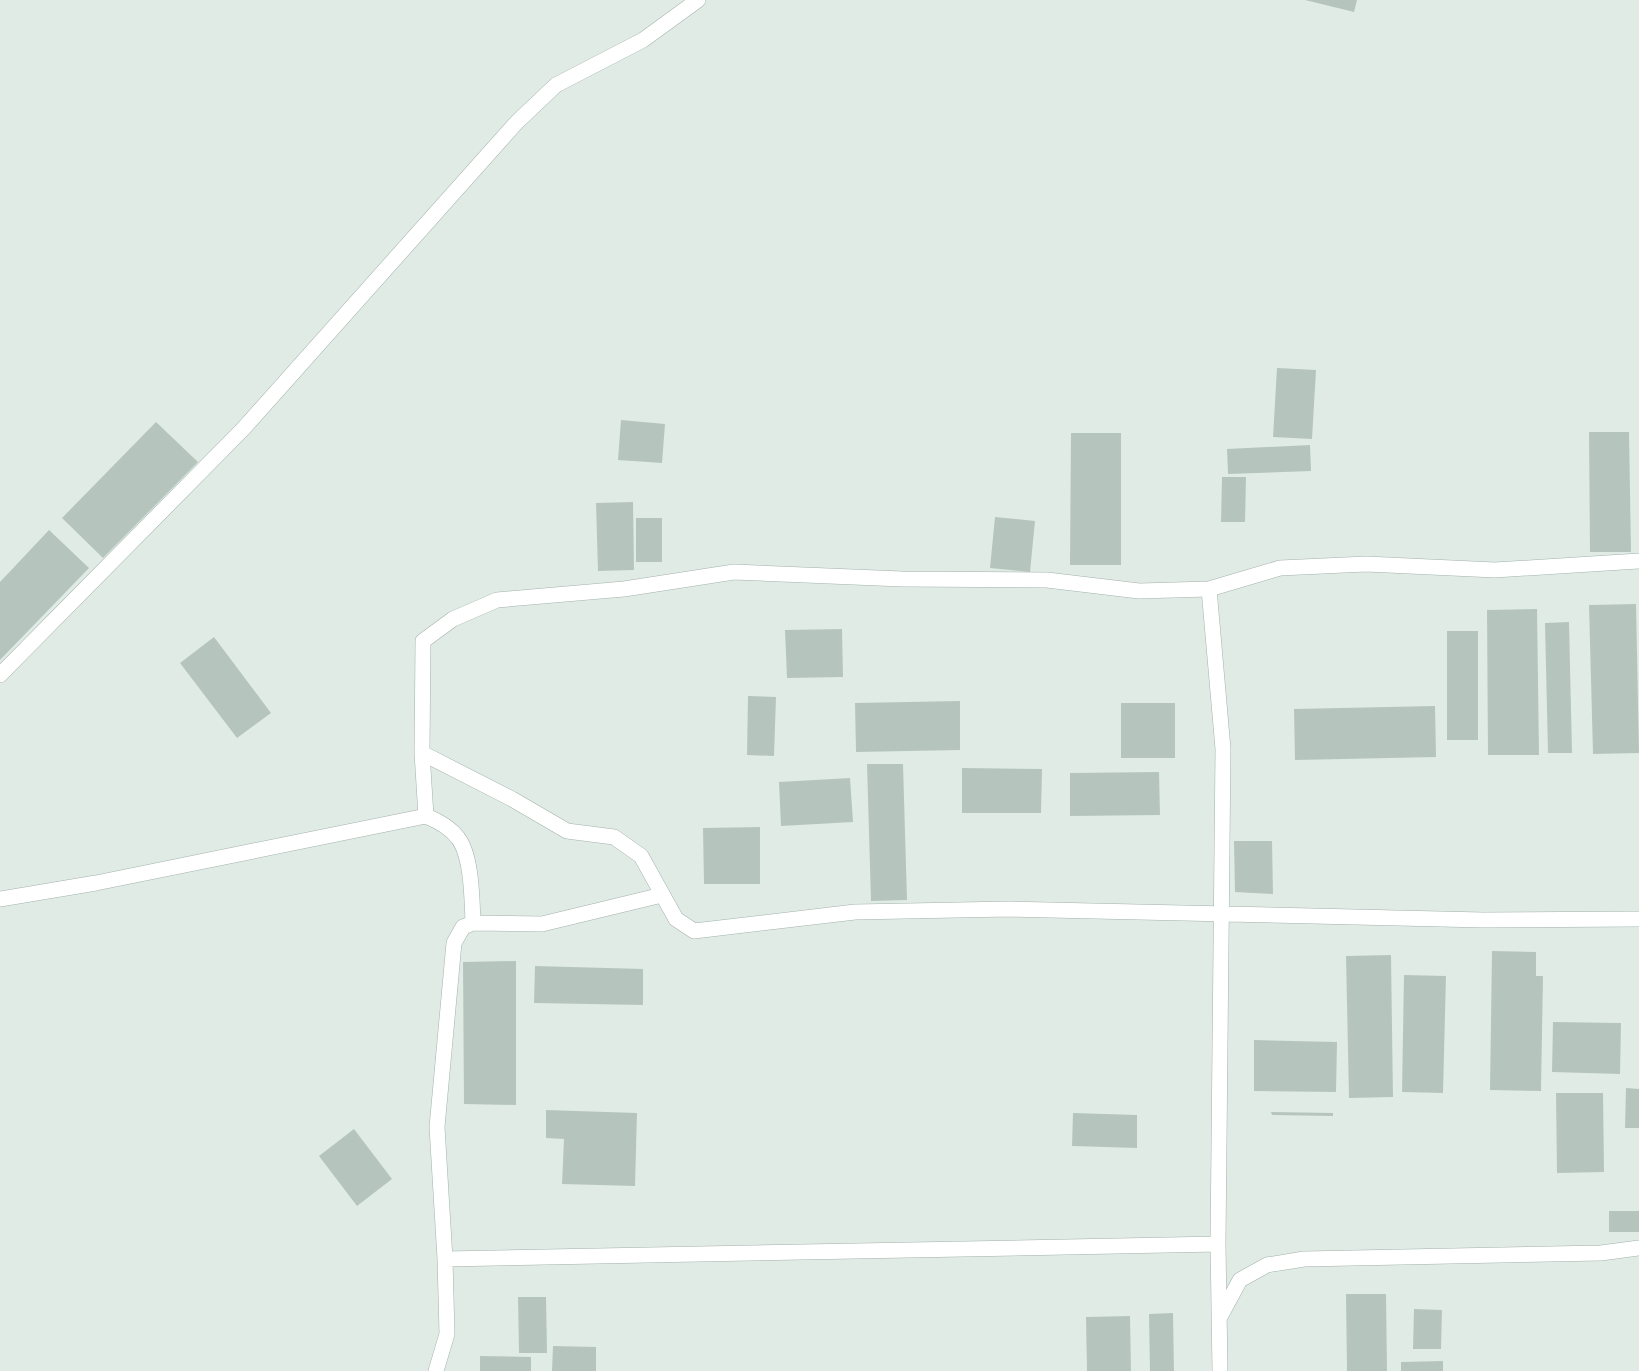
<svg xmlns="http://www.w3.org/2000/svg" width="1639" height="1371" font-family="Roboto,sans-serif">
  <rect width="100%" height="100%" fill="#e0ebe5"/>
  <path fill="#b5c5be" d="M1305 0H1357L1354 12Z
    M1277 368 1316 370 1312 439 1273 437Z
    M621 420 665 424 662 463 618 460Z
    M156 422 198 462 103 558 62 518Z
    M1589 432H1629L1631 552H1590Z
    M1071 433H1121V565H1070Z
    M1310 445 1311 471 1228 474 1227 449Z
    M1222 477H1246L1245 522H1221Z
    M633 502 634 570 598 571 596 503Z
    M995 517 1035 521 1030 572 990 568Z
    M636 518H662V562H636Z
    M49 530 89 568 0 660V582Z
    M1636 604 1639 753 1593 754 1589 605Z
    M1537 609 1539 755H1488L1487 610Z
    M1569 622 1572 753H1548L1545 623Z
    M842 629 843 677 787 678 785 630Z
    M1447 631H1478V740H1447Z
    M214 637 271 713 237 738 180 663Z
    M748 696 776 697 774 756 747 755Z
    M960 701V750L856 752 855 703Z
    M1121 703H1175V758H1121Z
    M1435 706 1436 757 1295 760 1294 709Z
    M867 764H903L907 900 871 901Z
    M962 768 1042 769 1041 813H962Z
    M1159 772 1160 815 1070 816V773Z
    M850 778 853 822 781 826 779 782Z
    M760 827V884H704L703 828Z
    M1234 841H1272L1273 894 1235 892Z
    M1492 951 1536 952V976H1543L1541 1091 1490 1090Z
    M1391 955 1393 1097 1349 1098 1346 956Z
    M516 961V1105L464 1104 463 962Z
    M535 966 643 969V1005L534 1003Z
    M1404 975 1446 976 1443 1093 1402 1092Z
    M1553 1022 1621 1023 1620 1074 1552 1072Z
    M1254 1040 1337 1042 1336 1092 1254 1091Z
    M1626 1088 1639 1089V1128H1625Z
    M1556 1093H1603L1604 1172 1557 1173Z
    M546 1110 637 1113 635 1186 562 1184 564 1139 546 1138Z
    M1271 1112 1333 1113V1116L1272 1115Z
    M1073 1113 1137 1115V1148L1072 1146Z
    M354 1129 392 1179 357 1206 319 1156Z
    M1609 1211H1639V1232H1609Z
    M1346 1294H1386L1387 1371H1347Z
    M518 1297H546L547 1353H519Z
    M1414 1309 1442 1310 1441 1349H1413Z
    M1173 1313 1174 1371H1150L1149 1314Z
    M1130 1316 1131 1371H1087L1086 1317Z
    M553 1346 596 1347V1371H552Z
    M480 1356 531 1357V1371H480Z
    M1443 1361V1371H1401V1362Z"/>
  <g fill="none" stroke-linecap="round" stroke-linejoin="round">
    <defs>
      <path id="minor" d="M1209 589 1223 749 1218 1244 1220 1371
        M0 675 243 429 516 123 556 85 643 40 698 0
        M422 753 512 799 567 831 614 837 641 856 676 919 694 931 855 912 1010 909 1483 920 1639 919
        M0 899 96 883 426 816
        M473 923 542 924 662 895
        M445 1259 437 1127 454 943 463 927 473 923C472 900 472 856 458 838 450 827 438 821 426 816L422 753 423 641 453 619 497 600 624 589 734 572 902 579 1047 580 1139 591 1209 589 1280 568 1366 564 1495 570 1639 561
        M1220 1317 1240 1280 1267 1265 1304 1259 1601 1253 1639 1248
        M436 1371 447 1334 445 1259 1218 1244"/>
    </defs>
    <use href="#minor" stroke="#a3b2ac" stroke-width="16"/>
    <use href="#minor" stroke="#fff" stroke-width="15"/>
  </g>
</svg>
